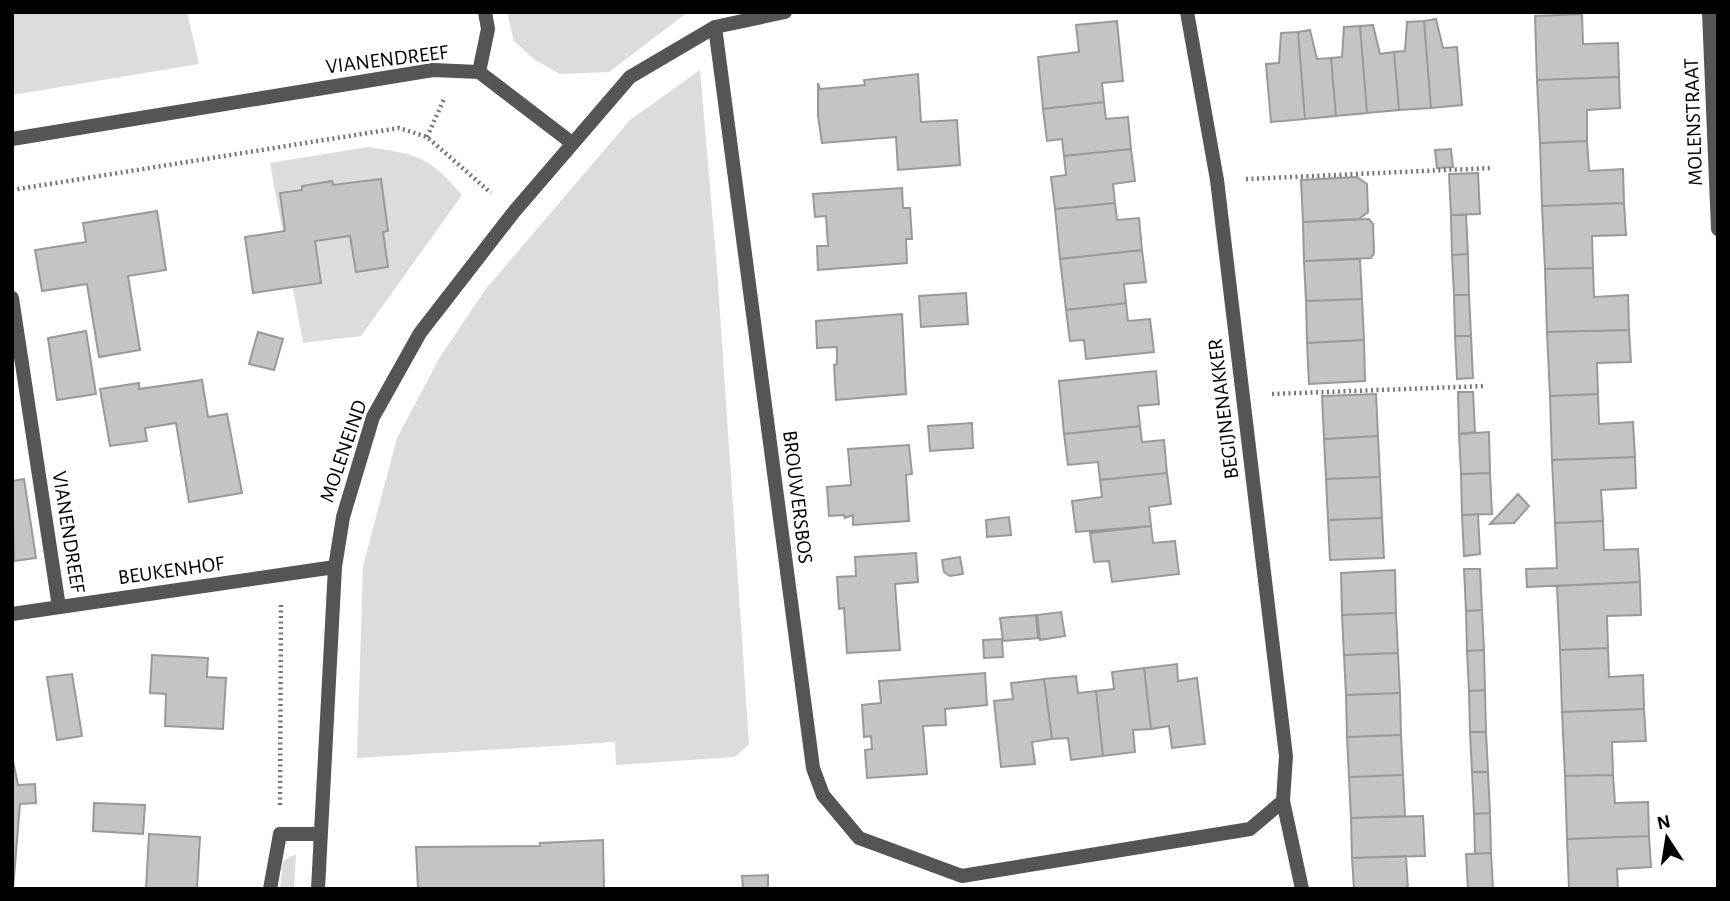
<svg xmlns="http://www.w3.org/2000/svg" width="1730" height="901" font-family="'Alegreya Sans',sans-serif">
  <rect width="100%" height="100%" fill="#fff"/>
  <path fill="#dcdcdc" d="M12 12H187L199 64 12 95Z
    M507 12H688L609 72 560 74 535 60 514 41Z
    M700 70 717 269 749 744 735 757 616 765 615 742 357 758 363 566 397 438 440 357 485 290 630 120Z
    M368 147C416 154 429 156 462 195L361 336 303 343 270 163Z
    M296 854 294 889H280L283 861Z"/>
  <path fill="#c4c4c4" stroke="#999" stroke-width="2" d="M1582 14 1583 44 1618 43 1619 77 1537 80 1535 16Z
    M1436 19 1443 48 1457 47 1462 105 1431 108 1424 21Z
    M1117 21 1123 81 1102 83 1104 102 1043 109 1038 57 1079 52 1076 25Z
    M1424 21 1431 108 1399 110 1394 52 1405 51 1407 22Z
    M1373 25 1380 54 1394 52 1399 110 1367 113 1360 26Z
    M1360 26 1367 113 1336 116 1331 58 1342 57 1344 27Z
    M1310 30 1317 59 1331 58 1336 116 1305 119 1298 32Z
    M1298 32 1305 119 1271 122 1266 64 1279 63 1281 33Z
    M918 74 921 122 957 120 960 165 898 170 896 137 822 143 818 116V83L820 89 865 85 864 80Z
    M1619 77 1620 108 1587 110V141L1540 143 1537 80Z
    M1104 102 1106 119 1128 117 1131 149 1064 156 1062 139 1047 141 1043 109Z
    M1587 141 1589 171 1623 169 1624 203 1542 206 1540 143Z
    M1131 149 1135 181 1113 184 1115 203 1055 209 1051 177 1066 175 1064 156Z
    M1451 149 1453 167 1437 168 1435 150Z
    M1478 173 1480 214 1451 215 1449 174Z
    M1357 177 1367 184 1368 212 1359 219 1303 222 1301 180Z
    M381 179 388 231 383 232 388 267 356 272 350 236 315 241 321 283 253 293 245 237 285 231 280 193 302 190V186L332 181 333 185Z
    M902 188 903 208H910L912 239H906L907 263 818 270 817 246H828L826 216 815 217 813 194Z
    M1115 203 1117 220 1139 218 1142 250 1060 259 1055 209Z
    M1624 203 1626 235 1592 236 1593 268 1545 269 1542 206Z
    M157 211 166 270 128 276 140 350 99 357 87 284 42 291 35 250 86 242 83 223Z
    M1451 215H1466L1468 254 1452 255Z
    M1369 219 1373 224 1374 253 1371 258 1304 261 1303 222Z
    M1142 250 1146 282 1124 284 1126 303 1066 310 1060 259Z
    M1468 254 1469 295H1454L1452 255Z
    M1360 259 1362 299 1306 301 1304 261Z
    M1593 268 1594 297 1628 295 1629 330 1547 332 1545 269Z
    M966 293 968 324 921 327 919 296Z
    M1454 295H1469L1471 336H1455Z
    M1362 299 1364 340 1307 343 1306 301Z
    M1126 303 1128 321 1150 319 1154 352 1086 359 1084 340 1070 341 1066 310Z
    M902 314 906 394 836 400 834 365 837 364V347L817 348 816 321Z
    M1629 330 1631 362 1597 363 1598 394 1550 396 1547 332Z
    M86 331 96 394 57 400 48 338Z
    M258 332 283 339 274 370 249 364Z
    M1455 336H1471L1473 378 1457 379Z
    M1364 340 1365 381 1309 384 1307 343Z
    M1156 371 1159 404 1138 406 1140 426 1064 434 1059 381Z
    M202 380 208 417 227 414 242 493 189 502 176 423 145 428 147 441 110 446 100 389 139 383V389Z
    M1458 392H1473L1475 432 1459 434Z
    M1376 394 1378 436 1324 439 1322 396Z
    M1598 394 1599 424 1633 422 1635 457 1552 460 1550 396Z
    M972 423 973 448 930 451 928 426Z
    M1140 426 1142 442 1164 440 1167 473 1100 480 1098 462 1068 465 1064 434Z
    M1489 432 1490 473 1461 474 1459 434Z
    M1378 436 1380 477 1326 479 1324 439Z
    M909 445 912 474 906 475 909 521 853 525V515L845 518 844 515 829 516 827 487 851 485 848 449Z
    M1635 457 1636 488 1601 490 1603 521 1555 523 1552 460Z
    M1167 473 1171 504 1149 507 1151 526 1076 532 1072 501 1102 497 1100 480Z
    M1490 473 1492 514 1462 515 1461 474Z
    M1380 477 1382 518 1328 520 1326 479Z
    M24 479 36 558 14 561 12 481Z
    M1518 494 1529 506 1514 523 1490 524Z
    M1478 514 1480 554 1464 556 1462 515Z
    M1009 517 1011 535 987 537 986 520Z
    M1382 518 1384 558 1330 560 1328 520Z
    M1603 521 1604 550 1638 549 1640 582 1527 587 1526 569 1557 568 1555 523Z
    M1151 526 1153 543 1175 541 1179 574 1112 582 1109 561 1094 562 1090 533Z
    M916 553 918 582 895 584 900 650 847 653 844 608 839 609 837 577 856 576 855 557Z
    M960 557 963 574 950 576 944 572 942 560Z
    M1464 569H1480L1482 610 1466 611Z
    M1395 570 1396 613 1342 615 1341 573Z
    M1640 582 1641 615 1607 616 1608 648 1560 650 1557 586Z
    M1482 610 1484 650 1467 651 1466 611Z
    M1061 612 1065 636 1040 640 1037 615Z
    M1396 613 1398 653 1344 655 1342 615Z
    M1036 615 1038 638 1003 641 1000 618Z
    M1002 639 1003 657 984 658 983 640Z
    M1608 648 1609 677 1643 675 1644 709 1562 712 1560 650Z
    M1484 650 1485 690 1469 691 1467 651Z
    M1398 653 1400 693 1346 695 1344 655Z
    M152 655 208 658 207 677 226 678 223 729 165 726 166 694 150 693Z
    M1177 664 1178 681 1197 678 1205 744 1172 748 1169 726 1151 729 1144 668Z
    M1144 668 1151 729 1133 730 1135 752 1103 756 1096 691 1114 689 1112 672Z
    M985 673 987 705 945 709 946 725 923 726 927 774 867 778 865 750 872 749 871 736 864 737 862 705 881 703 879 681Z
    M72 674 82 736 57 740 47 677Z
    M1076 676 1078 693 1096 691 1103 756 1071 760 1068 738 1052 739 1044 679Z
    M1044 679 1052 739 1032 742 1035 764 1001 767 994 701 1013 699 1011 683Z
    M1485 690 1486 732H1470L1469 691Z
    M1400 693 1401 735 1347 737 1346 695Z
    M1644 709 1646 741 1612 742 1613 775 1565 776 1562 712Z
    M1470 732H1486L1488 772H1472Z
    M1401 735 1403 775 1349 777 1347 737Z
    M12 756 18 785 35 784 36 803 20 804 13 889Z
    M1472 772H1488L1490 813 1474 814Z
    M1403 775 1405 816 1351 818 1349 777Z
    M1613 775 1615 803 1648 802 1649 836 1567 839 1565 776Z
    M94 803 145 805 143 834 93 831Z
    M1490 813 1491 853 1475 854 1474 814Z
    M1423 816 1425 856 1352 858 1351 818Z
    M149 834 200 837 197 889H146Z
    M1649 836 1651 867 1617 869 1618 889H1569L1567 839Z
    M603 840 604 889H418L416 847 540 846V843Z
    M1491 853 1493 889H1468L1466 854Z
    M1406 856 1408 889H1354L1352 858Z
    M768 875V889H743L742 876Z"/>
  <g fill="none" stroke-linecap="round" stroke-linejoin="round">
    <path stroke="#777" stroke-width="4.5" stroke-dasharray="2 3.5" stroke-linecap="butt" d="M427 137 444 99
      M1246 179 1491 168
      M12 190 399 128 427 137 491 193
      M1272 394 1485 386
      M280 805 281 604"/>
    <path stroke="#555" stroke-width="14" d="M1187 12 1217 180 1286 756 1283 801 1302 889
      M1709 12 1718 229
      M715 27 813 768 823 795 859 838 962 876 1250 829 1283 801
      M479 72 488 29 485 12
      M12 139 433 70 479 72 572 143
      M12 298 59 607
      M12 614 335 567
      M270 889 280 834H320
      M318 889 335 567 343 517 373 417 420 333 513 213 630 77 715 27 785 12"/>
  </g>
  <g text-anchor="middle" stroke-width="5" stroke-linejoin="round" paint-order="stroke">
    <g font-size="21" fill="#000" stroke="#fff">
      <text transform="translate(387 59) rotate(-7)" y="7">VIANENDREEF</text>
      <text transform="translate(1693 122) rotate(-92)" y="7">MOLENSTRAAT</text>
      <text transform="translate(1223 409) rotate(-97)" y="7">BEGIJNENAKKER</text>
      <text transform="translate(343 451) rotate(-71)" y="7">MOLENEIND</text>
      <text transform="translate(798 497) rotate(83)" y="7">BROUWERSBOS</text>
      <text transform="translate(69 532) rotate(81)" y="7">VIANENDREEF</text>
      <text transform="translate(171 570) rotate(-8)" y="7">BEUKENHOF</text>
    </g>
  </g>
  <rect width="1730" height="901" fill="none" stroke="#000000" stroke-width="28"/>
  <g transform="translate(1667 838) rotate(348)" stroke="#ffffff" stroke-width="5" paint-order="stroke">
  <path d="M0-5L12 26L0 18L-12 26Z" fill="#000000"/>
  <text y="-10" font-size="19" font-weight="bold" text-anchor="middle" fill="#000000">N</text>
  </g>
</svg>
